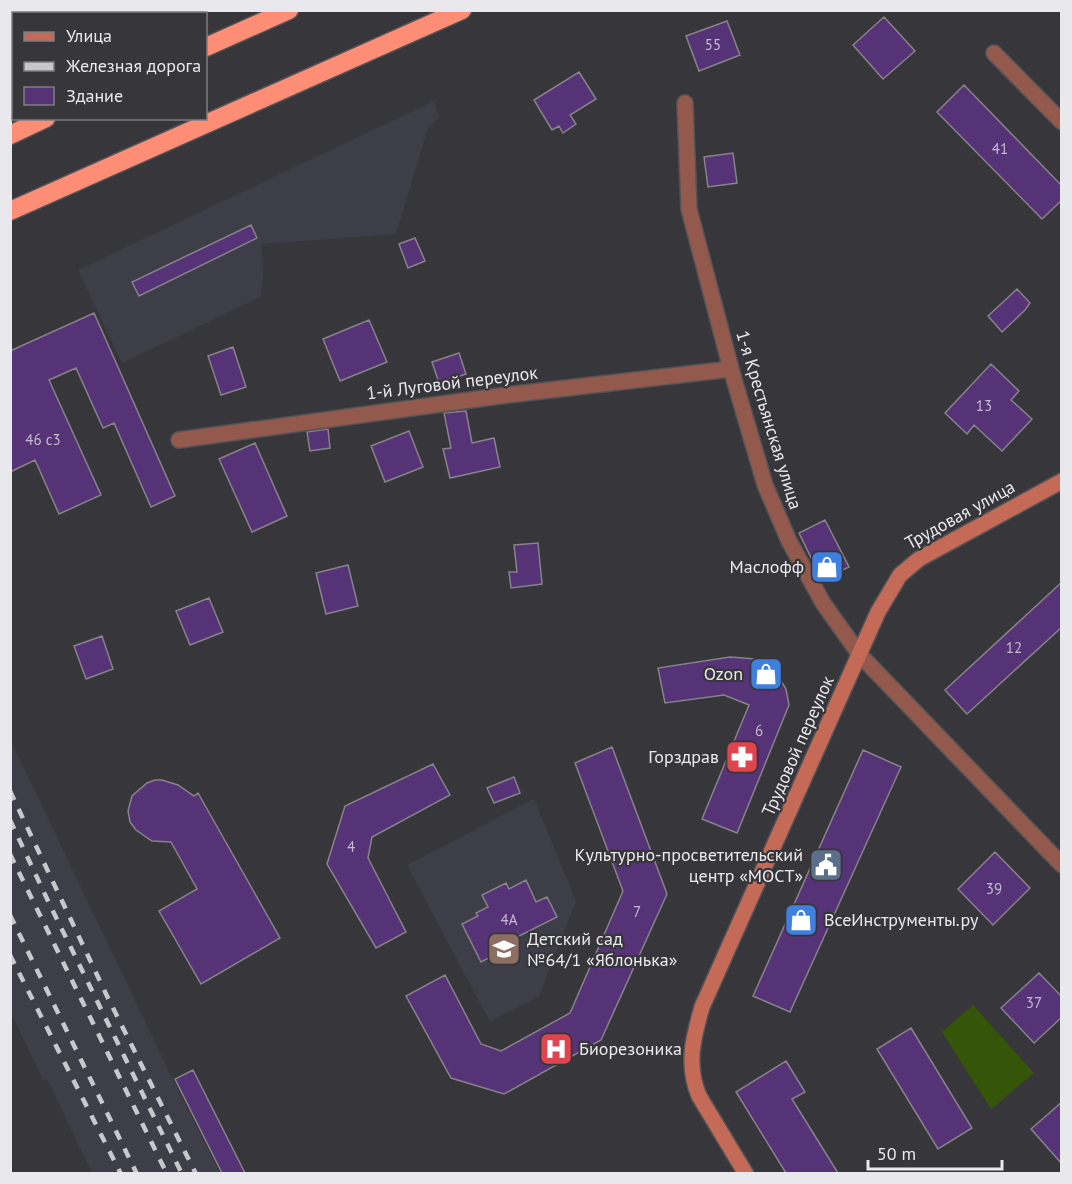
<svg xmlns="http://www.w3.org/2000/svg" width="1072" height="1184" font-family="'PT Sans',sans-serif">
  <rect width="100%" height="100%" fill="#36363b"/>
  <path fill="#3e3e49" d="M434 101 439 118 428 128 396 234 262 244 263 275 261 297 122 363 78 270Z
    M11 741 173 1080 220 1173H92L47 1079 43 1080 11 1013Z
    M534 799 576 901 539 996 490 1022 407 865Z"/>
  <path fill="#355608" d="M973 1005 1034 1073 991 1109 942 1032Z"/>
  <path fill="#563277" stroke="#868389" stroke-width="1.5" d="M884 17 915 51 883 79 853 45Z
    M727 21 740 55 699 71 686 36Z
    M579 72 596 99 570 115 576 124 563 133 559 126 552 130 534 100Z
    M964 85 1062 186V200L1042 219 937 112Z
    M733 153 737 183 708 187 704 157Z
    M251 225 257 238 139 296 132 282Z
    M415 238 425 261 408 268 399 244Z
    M1017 289 1030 303 1025 310 1002 332 988 316Z
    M94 313 175 496 151 507 114 423 103 428 76 368 49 380 101 495 59 514 35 460 10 472V351Z
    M369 320 387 362 340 381 323 339Z
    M233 347 246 387 221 395 208 356Z
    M459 353 466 374 439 383 432 362Z
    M991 364 1019 391 1011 400 1032 419 1002 451 974 425 967 434 945 413Z
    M466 411 472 443 494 438 500 467 450 478 443 449 451 448 444 413Z
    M328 429 330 448 310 451 307 432Z
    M409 431 423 467 385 482 371 446Z
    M255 443 287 516 252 532 219 459Z
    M825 520 849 567 822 580 799 533Z
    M538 543 542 584 511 588 509 572H517L514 545Z
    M348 565 358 606 326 614 316 573Z
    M1062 582V627L967 714 945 690Z
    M209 598 223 632 190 645 176 611Z
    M102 636 113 669 86 679 74 646Z
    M730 657 756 659 775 671 786 689 789 705 737 833 702 819 749 705 724 695 665 703 658 668Z
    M612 747 667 894 601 1040 504 1094 451 1078 406 996 445 975 481 1044 501 1051 570 1013 623 891 575 763Z
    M863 750 901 767 790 1012 753 996Z
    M433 764 450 795 372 837 368 858 406 932 376 948 327 864 345 806Z
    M514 777 520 793 494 803 487 788Z
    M155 780H162L178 785 194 796 198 793 280 938 201 984 159 911 197 889 171 842 152 841 136 830 130 822 128 811 132 796 147 783Z
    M995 852 1030 888 993 925 958 889Z
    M526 880 536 902 547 897 557 917 513 939 516 944 481 962 462 924 478 916 476 913 488 907 482 895 506 883 509 889Z
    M1039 973 1062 997V1017L1034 1043 1001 1008Z
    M911 1028 972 1128 938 1149 877 1049Z
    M786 1061 805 1092 792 1099 838 1173H786L736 1092Z
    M193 1070 245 1173H222L175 1079Z
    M1062 1102V1164L1031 1129Z"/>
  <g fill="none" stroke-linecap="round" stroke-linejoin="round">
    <defs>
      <path id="street" d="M994 53 1062 122
        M685 103 689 209 731 369 765 485 789 541 823 603 860 655 1062 865
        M179 440 507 395 731 369"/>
      <path id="secondary" d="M746 1174 699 1096C686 1065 693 1038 702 1007L878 612 900 575 919 559 1062 481"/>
      <path id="highway" d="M206 47 289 10
        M10 135 46 118
        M10 211 462 10"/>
    </defs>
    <use href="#street" stroke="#535357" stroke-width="18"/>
    <use href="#secondary" stroke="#535357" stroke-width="18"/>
    <use href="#highway" stroke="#535357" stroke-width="21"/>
    <use href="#street" stroke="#92594c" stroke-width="15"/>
    <use href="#secondary" stroke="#c46a56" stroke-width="15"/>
    <use href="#highway" stroke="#fd8d75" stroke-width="18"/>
    <path stroke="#c7c7cc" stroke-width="4.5" stroke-dasharray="10 10" stroke-linecap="butt" d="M10 791 107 996 196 1174
      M10 820 49 903 182 1174
      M10 854 167 1174
      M10 915 137 1174
      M10 955 121 1174"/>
  </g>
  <defs>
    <symbol id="shop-square" viewBox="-11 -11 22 22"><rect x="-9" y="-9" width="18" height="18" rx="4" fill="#3f7fe0" stroke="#36363b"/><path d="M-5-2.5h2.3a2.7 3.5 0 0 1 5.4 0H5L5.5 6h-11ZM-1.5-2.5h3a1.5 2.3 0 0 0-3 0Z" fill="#fff"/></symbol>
    <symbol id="pharmacy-square" viewBox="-11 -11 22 22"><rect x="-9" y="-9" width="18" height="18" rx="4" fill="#e0444e" stroke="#36363b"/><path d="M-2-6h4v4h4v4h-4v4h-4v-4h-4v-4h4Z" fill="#fff"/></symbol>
    <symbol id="civic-square" viewBox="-11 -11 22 22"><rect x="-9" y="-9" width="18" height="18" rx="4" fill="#5c6f8a" stroke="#36363b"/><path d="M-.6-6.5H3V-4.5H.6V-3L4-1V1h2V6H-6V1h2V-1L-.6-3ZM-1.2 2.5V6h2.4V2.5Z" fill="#fff"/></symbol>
    <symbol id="school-square" viewBox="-11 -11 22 22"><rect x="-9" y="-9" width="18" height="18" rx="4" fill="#8d6e63" stroke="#36363b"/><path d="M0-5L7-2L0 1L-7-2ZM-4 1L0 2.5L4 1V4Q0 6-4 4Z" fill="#fff"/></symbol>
    <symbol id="hospital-square" viewBox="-11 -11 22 22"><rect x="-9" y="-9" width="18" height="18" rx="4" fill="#e0444e" stroke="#36363b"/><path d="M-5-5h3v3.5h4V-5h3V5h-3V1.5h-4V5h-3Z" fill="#fff"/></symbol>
  </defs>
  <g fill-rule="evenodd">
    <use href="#shop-square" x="808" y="548" width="38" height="38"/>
    <use href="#shop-square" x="747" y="655" width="38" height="38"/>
    <use href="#pharmacy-square" x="723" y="738" width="38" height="38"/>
    <use href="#civic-square" x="807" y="846" width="38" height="38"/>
    <use href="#shop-square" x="782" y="901" width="38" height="38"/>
    <use href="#school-square" x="485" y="930" width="38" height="38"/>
    <use href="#hospital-square" x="537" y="1030" width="38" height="38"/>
  </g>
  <g text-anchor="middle" stroke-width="4.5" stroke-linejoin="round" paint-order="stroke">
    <g font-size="15" fill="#c4bbd0">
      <text x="713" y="50">55</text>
      <text x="1000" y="154">41</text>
      <text x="984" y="411">13</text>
      <text x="43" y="445">46 с3</text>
      <text x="1014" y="653">12</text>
      <text x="759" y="736">6</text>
      <text x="351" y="852">4</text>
      <text x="994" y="894">39</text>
      <text x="637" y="917">7</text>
      <text x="509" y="925">4А</text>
      <text x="1034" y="1008">37</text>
    </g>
    <g font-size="18" fill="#e9e9ed" stroke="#36363b">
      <text transform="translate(452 383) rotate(-7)" y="6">1-й Луговой переулок</text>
      <text transform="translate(769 420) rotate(73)" y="6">1-я Крестьянская улица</text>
      <text transform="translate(960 515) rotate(-29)" y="6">Трудовая улица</text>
      <text transform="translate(798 746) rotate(-66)" y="6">Трудовой переулок</text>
    </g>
    <g font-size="18" fill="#e9e9ed" stroke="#36363b" text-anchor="end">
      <text x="804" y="573">Маслофф</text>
      <text x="743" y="680">Ozon</text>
      <text x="719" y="763">Горздрав</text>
      <text x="803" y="861">Культурно-просветительский<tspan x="803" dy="21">центр «МОСТ»</tspan></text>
      <text x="824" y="926" text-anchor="start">ВсеИнструменты.ру</text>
      <text x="527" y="945" text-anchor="start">Детский сад<tspan x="527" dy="21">№64/1 «Яблонька»</tspan></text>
      <text x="579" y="1055" text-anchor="start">Биорезоника</text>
    </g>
  </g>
  <rect width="1072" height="1184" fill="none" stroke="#e9e9ed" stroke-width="24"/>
  <rect x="12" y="12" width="195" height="108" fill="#36363b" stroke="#7e7e82" stroke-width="1.5"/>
  <rect x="24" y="32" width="30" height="9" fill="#c46a56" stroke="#7e7e82" stroke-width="1.5"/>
  <text x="66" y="42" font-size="18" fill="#e9e9ed">Улица</text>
  <rect x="24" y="62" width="30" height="9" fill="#c7c7cc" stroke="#7e7e82" stroke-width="1.5"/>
  <text x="66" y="72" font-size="18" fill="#e9e9ed">Железная дорога</text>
  <rect x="24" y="87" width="30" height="18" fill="#563277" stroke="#7e7e82" stroke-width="1.5"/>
  <text x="66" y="102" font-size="18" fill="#e9e9ed">Здание</text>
  <path d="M868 1160v9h134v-9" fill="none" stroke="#e9e9ed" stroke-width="3"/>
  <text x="877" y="1160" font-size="18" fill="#e9e9ed" stroke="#36363b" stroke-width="4.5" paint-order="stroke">50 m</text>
</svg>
